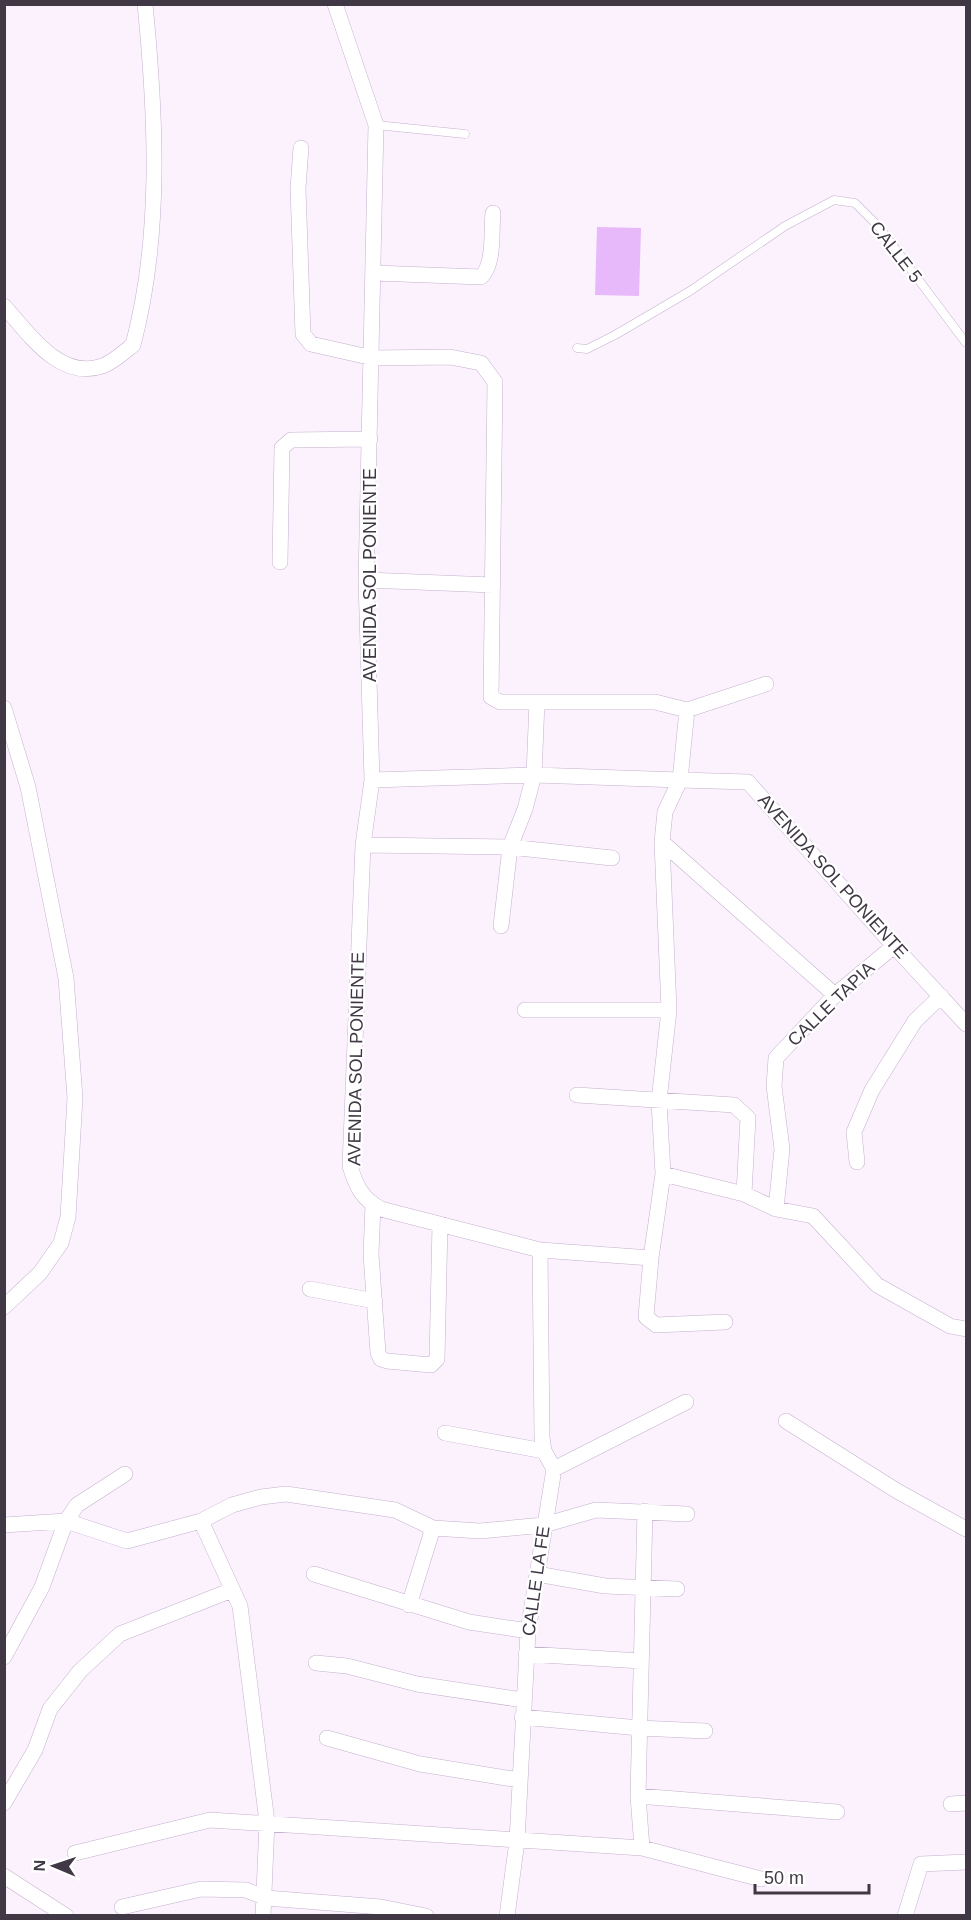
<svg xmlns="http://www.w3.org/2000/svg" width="971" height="1920" font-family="Helvetica,sans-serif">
  <rect width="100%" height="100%" fill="#fbf2fe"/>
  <path fill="#e7b9fa" d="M597 227 641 228 639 296 595 295Z"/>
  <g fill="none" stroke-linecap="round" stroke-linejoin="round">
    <defs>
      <path id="service" d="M376 125 465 134
        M577 348 587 349 615 335 690 291 785 226 834 200 855 203 879 227 966 343"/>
      <path id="minor" d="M335 4 376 125 366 580 372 780 363 845 350 1166C356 1186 362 1199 381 1209L540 1250 651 1258 663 1174 659 1101 669 1010 662 842 665 812 680 780 748 782 894 946 966 1024
        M301 148 298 188 303 334 311 344 373 358 450 357 481 363 495 382 491 697 500 702H655L687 710 766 684
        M374 273 481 277C495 264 491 231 493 213
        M4 306C28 333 60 381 102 366 112 363 124 352 133 345 162 236 156 116 145 4
        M280 562 282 448 291 440 370 439
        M366 580 493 585
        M4 708 28 787 66 978 75 1098 68 1217 61 1243 40 1273 4 1307
        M372 780 534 775 680 780 687 710
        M662 842 835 995
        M363 845 510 847 612 858
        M501 926 510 847 525 809 534 775 537 702
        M525 1010H669
        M577 1095 734 1105 748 1118 744 1194
        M857 1162 854 1132 872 1090 915 1021 941 996
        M663 1174 744 1194 776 1209 813 1216 877 1285 950 1326 966 1329
        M373 1205 371 1254 378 1353 381 1359 387 1361 431 1365 437 1359 440 1224
        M776 1209 782 1149 774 1086 776 1058 835 995 894 946
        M651 1258 646 1317 656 1325 725 1322
        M310 1289 375 1301
        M786 1421 897 1491 966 1529
        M445 1433 544 1451
        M554 1469 686 1402
        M201 1521 240 1606 267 1822 263 1916
        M4 1525 66 1521 127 1541 201 1521 232 1505 261 1497 286 1494 395 1510 433 1528 480 1531 544 1525 596 1510 687 1514
        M314 1574 469 1622 528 1631
        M537 1574 605 1586 677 1589
        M409 1605 433 1528
        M526 1654 641 1661
        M4 1657 42 1587 66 1521 77 1505 125 1474
        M316 1663 347 1666 417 1684 523 1700
        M522 1717 639 1728 705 1731
        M327 1738 420 1764 519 1780
        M638 1796 837 1812
        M4 1803 35 1750 50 1709 80 1671 120 1634 232 1590
        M951 1804 966 1803
        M642 1848 638 1796 645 1511
        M75 1853 210 1820 642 1848 761 1879
        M4 1876 66 1916
        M122 1907 201 1889 246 1890 266 1898 381 1907 426 1916
        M507 1916 517 1841 528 1631 554 1469 544 1451 542 1437 540 1250
        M905 1916 921 1864 966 1862"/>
    </defs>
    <use href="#service" stroke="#c5b0ce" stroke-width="9"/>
    <use href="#minor" stroke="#c5b0ce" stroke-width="16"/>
    <use href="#service" stroke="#fff" stroke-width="8"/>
    <use href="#minor" stroke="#fff" stroke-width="15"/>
  </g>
  <g text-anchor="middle" stroke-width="4.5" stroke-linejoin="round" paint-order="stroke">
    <g font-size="18" fill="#413845" stroke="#fff">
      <text transform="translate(896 252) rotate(52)" y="6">CALLE 5</text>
      <text transform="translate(370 575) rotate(-90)" y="6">AVENIDA SOL PONIENTE</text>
      <text transform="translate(833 876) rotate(48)" y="6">AVENIDA SOL PONIENTE</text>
      <text transform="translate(831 1004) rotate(-44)" y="6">CALLE TAPIA</text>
      <text transform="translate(356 1059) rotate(-89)" y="6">AVENIDA SOL PONIENTE</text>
      <text transform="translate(536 1581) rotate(-82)" y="6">CALLE LA FE</text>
    </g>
  </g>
  <rect width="971" height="1920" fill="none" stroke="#413845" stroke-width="12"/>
  <g transform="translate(54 1866) rotate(272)" stroke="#ffffff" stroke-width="4.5" paint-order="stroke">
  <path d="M0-4.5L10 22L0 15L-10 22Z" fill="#413845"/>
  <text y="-9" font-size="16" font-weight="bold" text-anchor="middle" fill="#413845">N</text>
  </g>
  <path d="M755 1884v9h114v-9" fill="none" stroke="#413845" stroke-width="3"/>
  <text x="764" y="1884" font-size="18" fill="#413845" stroke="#ffffff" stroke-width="4.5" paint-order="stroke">50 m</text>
</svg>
